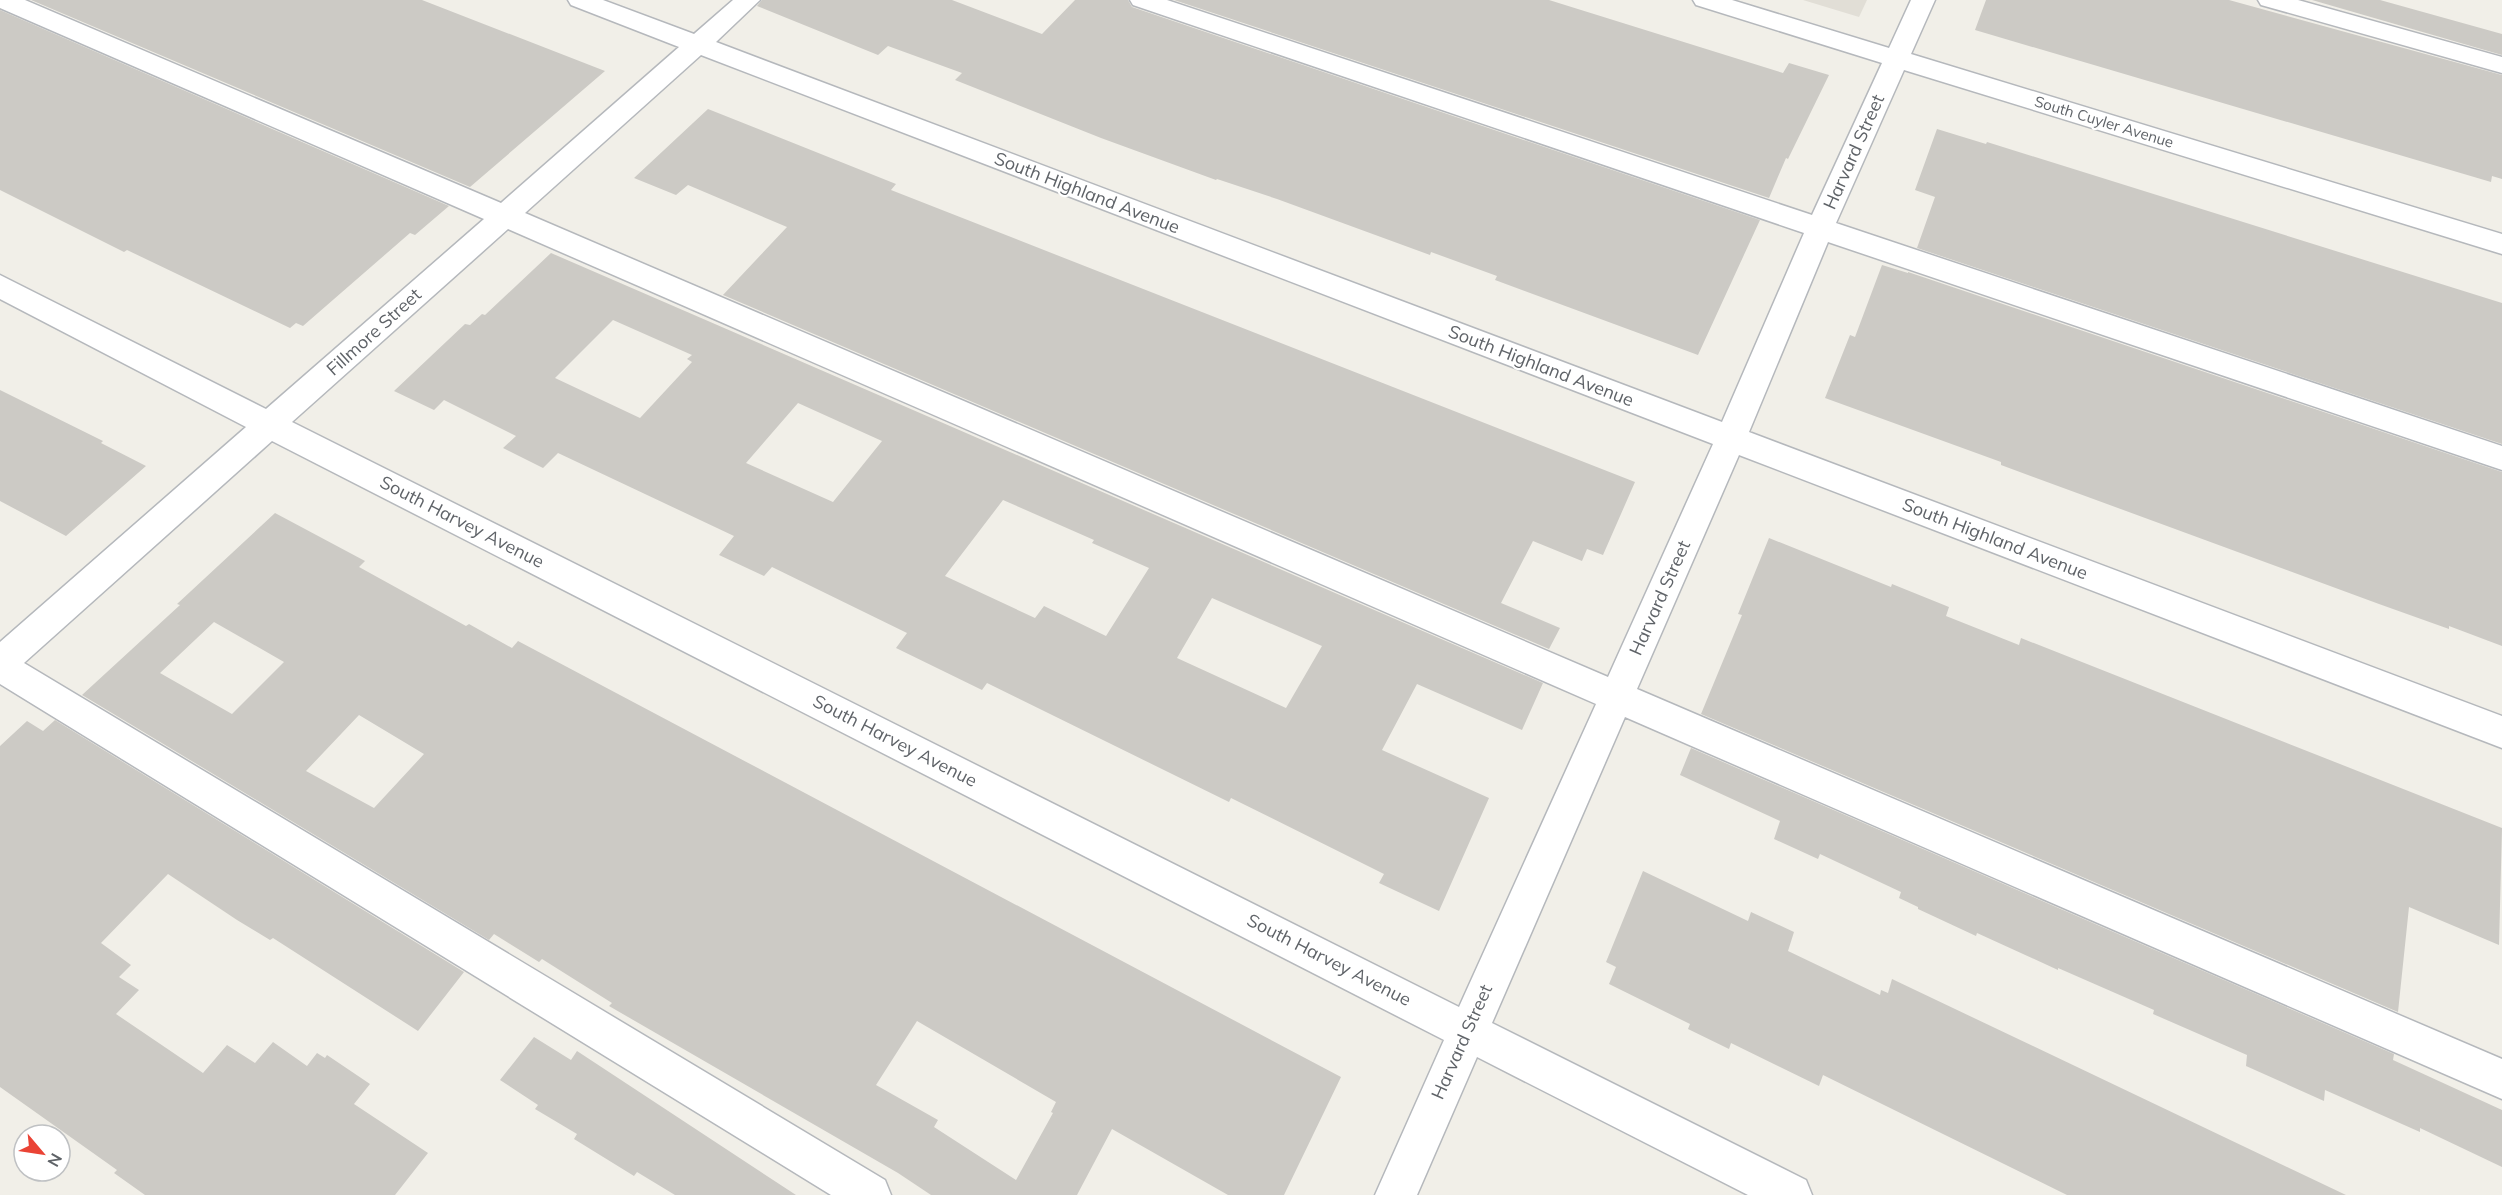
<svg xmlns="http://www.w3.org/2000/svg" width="2502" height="1195" font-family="Mulish,sans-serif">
  <rect width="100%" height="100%" fill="#f1efe8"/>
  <path fill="#e1ded6" d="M1803 0H1867L1859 17Z"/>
  <path fill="#cccac5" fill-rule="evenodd" d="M31 0H422L605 71 470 187Z
    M762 0H952L1042 34 1075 0H1128L1132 7 1760 220 1698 355 1495 280 1497 276 1431 252 1430 255 1277 199 1217 179 1216 180 1101 138 955 80 962 73 888 46 878 55 757 6Z
    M1174 0H1549L1783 73 1789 63 1829 75 1788 159 1786 158 1769 198Z
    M1986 0H2229L2502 75V179L2492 176 2491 182 1975 30Z
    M2312 0H2380L2502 34V55Z
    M0 10 449 206 415 235 410 233 303 326 296 323 290 328 127 250 124 252 0 190Z
    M708 109 896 184 891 190 1635 482 1603 555 1587 549 1582 561 1533 541 1501 603 1560 628 1549 649 723 295 787 227 688 185 676 195 634 178Z
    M1937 129 1986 144 1987 142 2502 303V444L1917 248 1935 197 1915 190Z
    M551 253 1543 683 1522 730 1417 684 1382 750 1489 798 1439 911 1379 883 1384 874 1231 798 1229 802 987 683 982 690 896 648 907 633 772 567 764 576 719 555 734 536 558 453 543 468 503 448 516 436 444 400 434 410 394 391 465 324 470 325 482 314 485 315ZM613 320 692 355 687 359 692 362 640 418 555 378ZM798 403 882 441 833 502 746 463ZM1003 500 1094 540 1092 543 1149 568 1106 636 1044 606 1035 618 945 576ZM1212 598 1322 646 1286 708 1177 658Z
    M1882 265 1908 273V272L2502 472V646L2449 626V629L2379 604 2001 465V462L1825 398 1850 335 1855 337Z
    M0 390 103 441 101 443 146 466 66 536 0 501Z
    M275 513 365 561 359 567 466 626 469 624 512 648 518 641 1341 1077 1284 1195H1228L1112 1129 1077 1195H931L898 1173 609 1006 612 1003 542 959 539 962 494 934 489 940 82 695 180 605 177 604ZM214 622 284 662 232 714 160 673ZM359 715 424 754 374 808 306 771ZM917 1021 1056 1102 1051 1112 1053 1113 1016 1180 934 1127 938 1120 876 1085Z
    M1769 538 1891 587 1892 584 1949 607 1946 616 2019 645 2021 638 2502 828 2499 945 2409 907 2398 1012 1701 714 1742 615 1738 614Z
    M55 720 464 972 418 1031 273 938 270 940 237 920 168 874 101 943 131 965 119 977 139 990 116 1014 203 1073 227 1045 255 1063 273 1042 307 1066 317 1053 325 1058 327 1055 370 1084 354 1104 428 1153 395 1195H145L114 1173 117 1170 0 1087V746L27 721 43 731Z
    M1691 748 2394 1054 2393 1060 2502 1110V1167L2420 1128V1132L2325 1090 2324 1101 2246 1066 2247 1055 2153 1014 2154 1010 2058 968V970L1977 933 1976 936 1918 909V907L1899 898 1901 892 1820 854 1818 859 1774 839 1780 821 1680 775Z
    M1643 871 1748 921 1751 912 1794 932 1788 951 1880 995 1881 990 1888 993 1892 979 2346 1195H2067L1823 1075 1819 1086 1731 1043 1729 1049 1688 1029 1690 1024 1609 984 1616 967 1606 962Z
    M534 1037 571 1060 577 1051 796 1195H675L637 1172 634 1176 574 1139 577 1134 535 1109 538 1105 500 1080Z"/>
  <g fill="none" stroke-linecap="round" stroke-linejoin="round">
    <defs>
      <path id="minor" d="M0 0H25L501 203 679 47 571 5 568 0H603L694 34 733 0H760L716 42 1722 422 1804 233 1133 5 1130 0H1167L1812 215 1882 63 1696 5 1693 0H1732L1889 48 1911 0H1935L1911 54 2502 234V254L1904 70 1836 223 2502 446V470L1828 242 1749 432 2502 716V748L1739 455 1637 689 2502 1059V1099L1625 717 1492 1023 1806 1180 1812 1195H1748L1477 1057 1417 1195H1375L1444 1040 272 441 24 663 885 1180 891 1195H831L0 684V642L246 427 0 299V275L266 409 484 219 0 8ZM701 55 1713 444 1608 677 525 213ZM508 229 1596 704 1459 1007 292 422Z
        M2258 0H2298L2502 57V73L2261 5Z"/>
    </defs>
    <use href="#minor" stroke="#b5b8bc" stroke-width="3"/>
    <use href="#minor" fill="#fff" fill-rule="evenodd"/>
  </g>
  <g text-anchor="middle" stroke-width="4.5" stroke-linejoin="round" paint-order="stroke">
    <g font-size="15" fill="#5f6368" stroke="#fff">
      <text transform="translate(2104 122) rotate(17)" y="5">South Cuyler Avenue</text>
    </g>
    <g font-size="18" fill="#5f6368" stroke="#fff">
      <text transform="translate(1854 152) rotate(-66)" y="6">Harvard Street</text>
      <text transform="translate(1087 193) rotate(21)" y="6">South Highland Avenue</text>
      <text transform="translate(374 332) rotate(-42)" y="6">Fillmore Street</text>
      <text transform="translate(1541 366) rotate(21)" y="6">South Highland Avenue</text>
      <text transform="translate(462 522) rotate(27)" y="6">South Harvey Avenue</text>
      <text transform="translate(1995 539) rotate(21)" y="6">South Highland Avenue</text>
      <text transform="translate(1660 598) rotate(-66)" y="6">Harvard Street</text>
      <text transform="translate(895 741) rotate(27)" y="6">South Harvey Avenue</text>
      <text transform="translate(1329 960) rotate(27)" y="6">South Harvey Avenue</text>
      <text transform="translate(1462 1042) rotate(-66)" y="6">Harvard Street</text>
    </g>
  </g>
  <g transform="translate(42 1153) rotate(119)"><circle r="28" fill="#ffffff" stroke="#bfc1c3" stroke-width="1.5"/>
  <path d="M0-4.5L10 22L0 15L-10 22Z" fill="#ea4335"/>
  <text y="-9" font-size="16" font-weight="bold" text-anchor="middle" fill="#5f6368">N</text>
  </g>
</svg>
